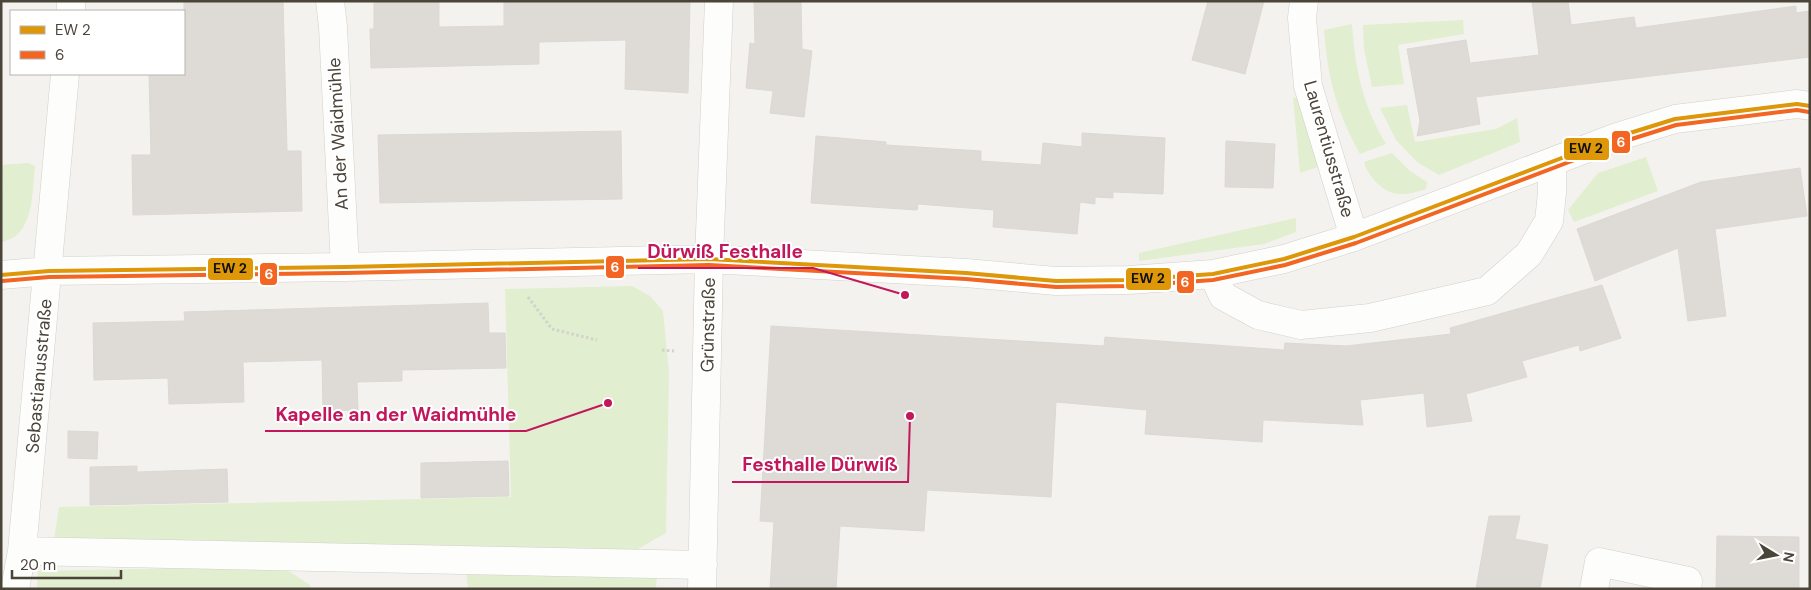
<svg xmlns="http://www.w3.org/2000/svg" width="1811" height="590" font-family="'DM Sans',sans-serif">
  <rect width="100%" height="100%" fill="#f4f2ee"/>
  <path fill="#e1eecf" d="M1463 20 1464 34 1398 45 1404 84 1372 87 1364 49 1363 25Z
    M1352 24C1355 69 1363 106 1386 144L1360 154C1336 110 1328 80 1324 30Z
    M1306 96 1321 166 1300 173 1293 98Z
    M1407 105 1415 142 1496 129 1517 118 1520 142 1439 175 1417 162 1396 140 1380 108Z
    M1392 153 1410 171 1427 182 1426 189C1417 192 1407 195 1398 194 1383 193 1367 175 1364 162Z
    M1646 157 1658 191 1574 222 1568 210 1598 173Z
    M28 163 35 166C32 191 35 237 1 242V191L3 190 1 165Z
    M1296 218V232L1264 244 1139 261V253Z
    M632 286 650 296 663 311 669 373 666 533 636 550 54 540 59 507 511 497 505 289Z
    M281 566 310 585V589H37L38 571Z
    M466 570 657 574 656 589H468Z"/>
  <path fill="#dedbd6" stroke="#dcd9d4" d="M184 1H283L287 151H301L302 211 133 215 132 155H151L149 74H184Z
    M374 1H439V27L504 26V1H690L688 93 625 89 626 40 539 42V64L371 68 370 29H374Z
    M754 1H801L802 49 812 51 804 117 770 113 773 91 746 88 750 43 755 44Z
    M1208 1H1264L1245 74 1192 60Z
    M1532 1H1568L1571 25 1634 17 1636 28 1796 6V13L1810 11V57L1476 97 1480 124 1417 136 1420 121 1407 49 1466 40 1470 63 1539 55Z
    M621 131 622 199 380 203 378 135Z
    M1082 133 1165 138 1163 194 1113 192V198L1095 197V204L1080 202 1077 234 993 227 994 210 918 204 917 210 811 203 816 136 886 142V145L981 151V161L1041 165 1043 143 1082 147Z
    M1226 141 1275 144 1273 188 1225 187Z
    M1800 168 1807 216 1715 229 1726 316 1688 321 1678 248 1595 281 1577 229 1701 182Z
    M1602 285 1621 338 1580 351 1579 345 1522 361 1527 377 1466 394 1472 421 1427 427 1424 393 1360 400 1363 425 1263 420 1262 442 1145 434 1147 410 1056 402 1051 497 927 490 924 531 840 526 836 589H770L774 522 760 521 771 326 1104 346 1105 337 1284 350 1285 343 1346 346 1451 334 1450 328Z
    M488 303 489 333H505L506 368 402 370V381L357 382 358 410 323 411 322 360 243 362 244 402 169 404 168 378 94 380 93 323 185 321 184 312Z
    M68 431 98 432 97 459 68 458Z
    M508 461 509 496 421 498V463Z
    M137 466V472L227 469 228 502 90 505V467Z
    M1489 516H1520L1515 539 1548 545 1540 589H1476Z
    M1717 536 1799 537V589H1716Z"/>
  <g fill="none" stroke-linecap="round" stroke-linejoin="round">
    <defs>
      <path id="minor" d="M330 1 333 27 345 267
        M1304 1 1302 18 1308 86 1354 237
        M71 11V1
        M1213 274 1223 296 1258 315 1301 325 1370 318 1487 291 1529 254 1549 221 1552 193V163
        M1 275 49 271 345 267 709 259 966 273 1056 281 1129 280 1213 274 1284 259 1354 237 1617 137 1675 119 1797 104 1810 106
        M22 551 703 565
        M15 589 22 551 65 74
        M702 589 709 259 719 1
        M1594 589 1599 562 1688 581 1687 589"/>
    </defs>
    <use href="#minor" stroke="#d2d0cb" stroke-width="29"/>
    <path stroke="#d3d2cc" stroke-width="3" stroke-dasharray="2.5 2.5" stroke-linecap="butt" d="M528 297 552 329 597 340
      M662 350 674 351"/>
    <use href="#minor" stroke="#fdfdfc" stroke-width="28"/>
    <defs>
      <path id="bus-1" d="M1 275 49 271 345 267 709 259 966 273 1056 281 1129 280 1213 274 1284 259 1354 237 1617 137 1675 119 1797 104 1810 106"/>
      <path id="bus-2" d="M2 281 49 277 345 273 709 265 966 279 1056 287 1129 286 1213 280 1285 265 1356 243 1619 143 1676 125 1797 110 1809 112"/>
    </defs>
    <use href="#bus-1" stroke="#fff" stroke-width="8"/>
    <use href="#bus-2" stroke="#fff" stroke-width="8"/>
    <use href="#bus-1" stroke="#dd9709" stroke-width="4"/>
    <use href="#bus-2" stroke="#f26522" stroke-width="4"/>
  </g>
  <g text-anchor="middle" stroke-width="4" stroke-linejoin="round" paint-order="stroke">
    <g font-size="18" fill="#4b4439" stroke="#fff">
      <text transform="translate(338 134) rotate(-93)" y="6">An der Waidmühle</text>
      <text transform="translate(1329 149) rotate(74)" y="6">Laurentiusstraße</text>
      <text transform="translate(708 325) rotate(-89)" y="6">Grünstraße</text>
      <text transform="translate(39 376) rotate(-85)" y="6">Sebastianusstraße</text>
    </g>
  </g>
  <path fill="none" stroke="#c2185b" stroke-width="2" d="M905 295L813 268H638M608 403L526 431H265M910 416L908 482H732"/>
  <g fill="#c2185b" stroke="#fff" stroke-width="2">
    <circle cx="905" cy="295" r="5"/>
    <circle cx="608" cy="403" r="5"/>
    <circle cx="910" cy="416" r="5"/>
  </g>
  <g font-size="19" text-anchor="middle" font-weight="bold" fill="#c2185b" stroke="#fff" stroke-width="4" stroke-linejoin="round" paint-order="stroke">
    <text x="725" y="258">Dürwiß Festhalle</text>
    <text x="396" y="421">Kapelle an der Waidmühle</text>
    <text x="820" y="471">Festhalle Dürwiß</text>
  </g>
  <g stroke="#fff" stroke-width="2">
    <rect x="1611" y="130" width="20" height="24" rx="5" fill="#f26522"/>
    <rect x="1563" y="137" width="47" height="24" rx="5" fill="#dd9709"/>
    <rect x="605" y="255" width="20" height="24" rx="5" fill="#f26522"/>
    <rect x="207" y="257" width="47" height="24" rx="5" fill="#dd9709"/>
    <rect x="259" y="262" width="19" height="24" rx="5" fill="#f26522"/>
    <rect x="1125" y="267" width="47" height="24" rx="5" fill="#dd9709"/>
    <rect x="1176" y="270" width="19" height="24" rx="5" fill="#f26522"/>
  </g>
  <g font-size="14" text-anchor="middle" font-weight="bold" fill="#fff">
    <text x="1621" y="147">6</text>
    <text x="615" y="272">6</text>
    <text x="269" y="279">6</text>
    <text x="1185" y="287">6</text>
  </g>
  <g font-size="14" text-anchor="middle" font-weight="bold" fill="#111">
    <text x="1586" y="153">EW 2</text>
    <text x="230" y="273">EW 2</text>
    <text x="1148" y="283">EW 2</text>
  </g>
  <rect width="1811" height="590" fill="none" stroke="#4b4439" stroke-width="5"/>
  <rect x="10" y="10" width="175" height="65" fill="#ffffff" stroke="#b7b4b0"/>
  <rect x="20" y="26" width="25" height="8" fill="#dd9709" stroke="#b7b4b0"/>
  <text x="55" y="35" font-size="15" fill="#4b4439">EW 2</text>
  <rect x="20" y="51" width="25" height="8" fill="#f26522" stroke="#b7b4b0"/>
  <text x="55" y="60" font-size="15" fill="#4b4439">6</text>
  <g transform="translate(1776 555) rotate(100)" stroke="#ffffff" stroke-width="4" paint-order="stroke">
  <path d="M0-4L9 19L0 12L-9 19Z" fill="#4b4439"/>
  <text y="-8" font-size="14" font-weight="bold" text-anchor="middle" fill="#4b4439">N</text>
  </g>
  <path d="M12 570v8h109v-8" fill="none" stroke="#4b4439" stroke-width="2.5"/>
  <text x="20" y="570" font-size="15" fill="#4b4439" stroke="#ffffff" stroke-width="4" paint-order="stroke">20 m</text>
</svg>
